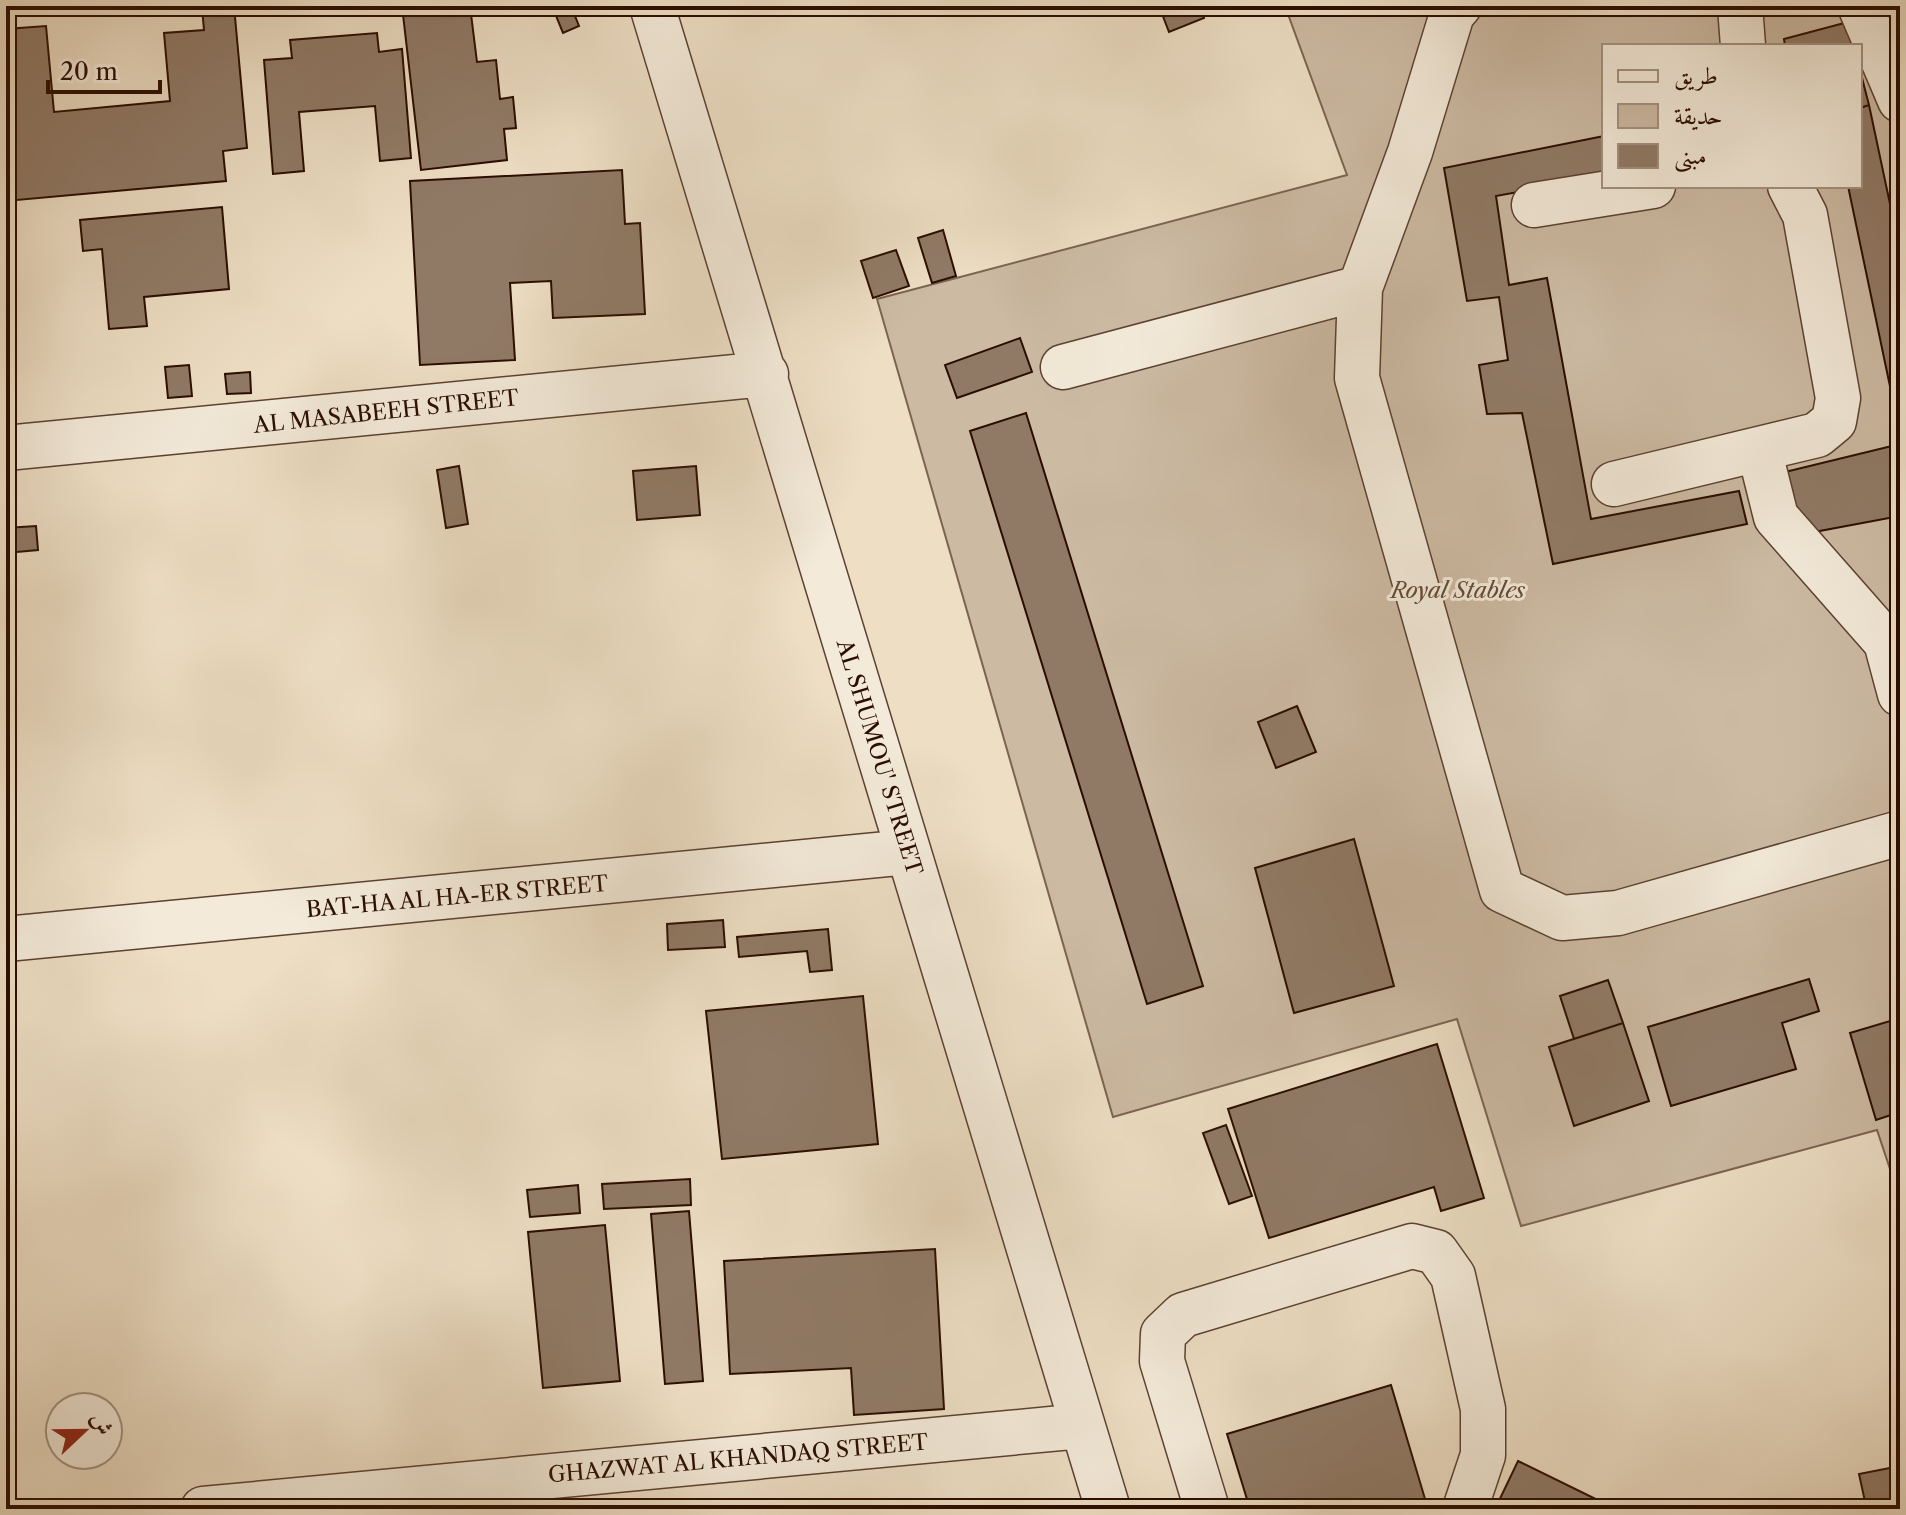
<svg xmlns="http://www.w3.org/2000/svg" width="1906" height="1515" font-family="'Libre Caslon Text',Amiri,serif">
  <rect width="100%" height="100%" fill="#eddec4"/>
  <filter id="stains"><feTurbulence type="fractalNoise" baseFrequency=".0025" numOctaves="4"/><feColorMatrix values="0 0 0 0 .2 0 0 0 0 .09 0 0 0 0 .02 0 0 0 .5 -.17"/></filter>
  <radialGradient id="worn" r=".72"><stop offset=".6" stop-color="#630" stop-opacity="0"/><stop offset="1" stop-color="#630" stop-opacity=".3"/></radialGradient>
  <path fill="#ccbaa3" stroke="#7c6452" stroke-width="2" fill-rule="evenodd" d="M1285 6H1900V1199L1877 1130 1521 1226 1457 1019 1113 1117 877 299 1347 175ZM1604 46H1860V186H1604Z"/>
  <path fill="#907a66" stroke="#2b0d00" stroke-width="2" d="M234 6 247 148 223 151 226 181 6 201V29L46 26 54 112 170 101 164 33 204 30 202 8Z
    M402 6H470L477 62 496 60 500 99 513 97 516 128 504 129 507 160 421 170Z
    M552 6H571L579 26 563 33Z
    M1159 6H1199L1204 18 1169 32Z
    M1848 22 1854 46H1785L1784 39Z
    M377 33 379 52 402 49 411 158 380 161 375 106 299 112 304 171 273 174 264 60 292 58 290 40Z
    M1860 70 1869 105 1860 108Z
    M1869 105 1900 251V434L1848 186H1860V108Z
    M1604 136V176L1496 196 1509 285 1547 278 1591 519 1739 491 1747 524 1553 564 1522 413 1487 414 1479 365 1508 360 1499 297 1467 301 1444 168Z
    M622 170 625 224 640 223 645 314 553 318 551 281 510 283 515 360 420 365 410 181Z
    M222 207 229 289 144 297 147 326 109 329 102 249 83 251 80 220Z
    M943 230 956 276 932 283 918 238Z
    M896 250 909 286 873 298 861 261Z
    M1020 338 1032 372 957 398 945 365Z
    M189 365 192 396 168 398 165 367Z
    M250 372 251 393 227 394 225 374Z
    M1026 413 1203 986 1147 1004 970 431Z
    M1900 444V516L1798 535 1785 472Z
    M459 466 468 524 446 528 437 470Z
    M696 466 700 515 637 520 633 471Z
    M36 526 38 550 6 553V528Z
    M1297 706 1316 752 1276 768 1258 722Z
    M1354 839 1394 986 1294 1013 1255 868Z
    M723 920 725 947 668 950 667 924Z
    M828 929 832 970 810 972 807 951 739 957 737 937Z
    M1809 979 1819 1011 1782 1023 1796 1069 1671 1106 1648 1027Z
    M1608 980 1623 1023 1574 1039 1560 996Z
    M863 996 878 1144 722 1159 706 1011Z
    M1900 1018V1112L1876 1120 1850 1033Z
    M1623 1023 1649 1101 1574 1126 1549 1047Z
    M1437 1044 1484 1198 1441 1211 1434 1187 1269 1238 1228 1109Z
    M1226 1125 1252 1196 1229 1204 1203 1133Z
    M690 1179 691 1205 604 1209 602 1184Z
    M578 1185 580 1213 530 1217 527 1190Z
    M689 1211 703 1381 665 1384 651 1214Z
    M605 1225 620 1381 543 1388 528 1232Z
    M935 1249 944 1409 854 1415 851 1368 730 1374 724 1261Z
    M1391 1385 1428 1509H1250L1227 1434Z
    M1518 1461 1616 1509H1495Z
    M1900 1466V1509H1853L1866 1506 1859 1474Z"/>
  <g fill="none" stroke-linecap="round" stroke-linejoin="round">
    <defs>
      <path id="minor" d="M652 6 1108 1509
        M1459 6 1452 14 1410 152 1360 288 1357 378 1502 890 1562 918 1618 913 1900 833
        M1740 6 1743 46
        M1860 6 1900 100
        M1534 205 1653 186
        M1063 367 1360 288
        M6 448 766 374
        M1759 449 1776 517 1886 642 1900 694
        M1614 484 1817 435 1834 421 1838 398 1805 215 1790 186
        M6 939 908 852
        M203 1509 1082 1426
        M1207 1509 1162 1361 1163 1334 1183 1315 1412 1246 1436 1252 1453 1276 1483 1409V1455L1465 1509"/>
    </defs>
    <use href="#minor" stroke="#5c4131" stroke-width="47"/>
    <use href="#minor" stroke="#f3ead9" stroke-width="44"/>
  </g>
  <g text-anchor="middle" stroke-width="6" stroke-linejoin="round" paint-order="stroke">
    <g font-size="22" fill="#2b0d00" stroke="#f3ead9">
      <text transform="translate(386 411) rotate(-6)" y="8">AL MASABEEH STREET</text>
      <text transform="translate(880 757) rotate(73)" y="8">AL SHUMOU' STREET</text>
      <text transform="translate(457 896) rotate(-5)" y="8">BAT-HA AL HA-ER STREET</text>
      <text transform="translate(738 1458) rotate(-5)" y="8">GHAZWAT AL KHANDAQ STREET</text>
    </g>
    <g font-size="22" font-style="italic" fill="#634a39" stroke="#f3ead9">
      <text x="1458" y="598">Royal Stables</text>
    </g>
  </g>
  <rect width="1906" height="1515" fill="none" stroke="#eddec4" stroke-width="32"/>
  <rect x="8" y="8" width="1890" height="1499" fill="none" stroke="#2b0d00" stroke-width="4"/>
  <rect x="16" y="16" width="1874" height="1483" fill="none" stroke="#2b0d00" stroke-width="2"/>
  <rect x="1602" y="44" width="260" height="144" fill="#f3ead9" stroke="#a39282" stroke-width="2"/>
  <rect x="1618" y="70" width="40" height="12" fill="#f3ead9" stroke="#a39282" stroke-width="2"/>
  <text x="1674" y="84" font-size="24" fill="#2b0d00">طريق</text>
  <rect x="1618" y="104" width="40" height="24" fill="#ccbaa3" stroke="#a39282" stroke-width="2"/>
  <text x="1674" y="124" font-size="24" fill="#2b0d00">حديقة</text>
  <rect x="1618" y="144" width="40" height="24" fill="#907a66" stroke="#a39282" stroke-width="2"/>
  <text x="1674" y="164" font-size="24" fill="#2b0d00">مبنى</text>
  <g transform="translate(84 1431) rotate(68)"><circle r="38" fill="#f3ead9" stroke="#a39282" stroke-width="2"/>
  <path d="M0-6L14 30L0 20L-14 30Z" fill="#8f2418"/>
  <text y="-12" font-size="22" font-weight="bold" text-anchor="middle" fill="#2b0d00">ش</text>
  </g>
  <path d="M48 80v12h112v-12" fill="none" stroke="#2b0d00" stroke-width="4"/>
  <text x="60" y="80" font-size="24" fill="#2b0d00" stroke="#f3ead9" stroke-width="6" paint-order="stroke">20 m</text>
  <rect width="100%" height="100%" filter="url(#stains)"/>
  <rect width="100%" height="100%" fill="url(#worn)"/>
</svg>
